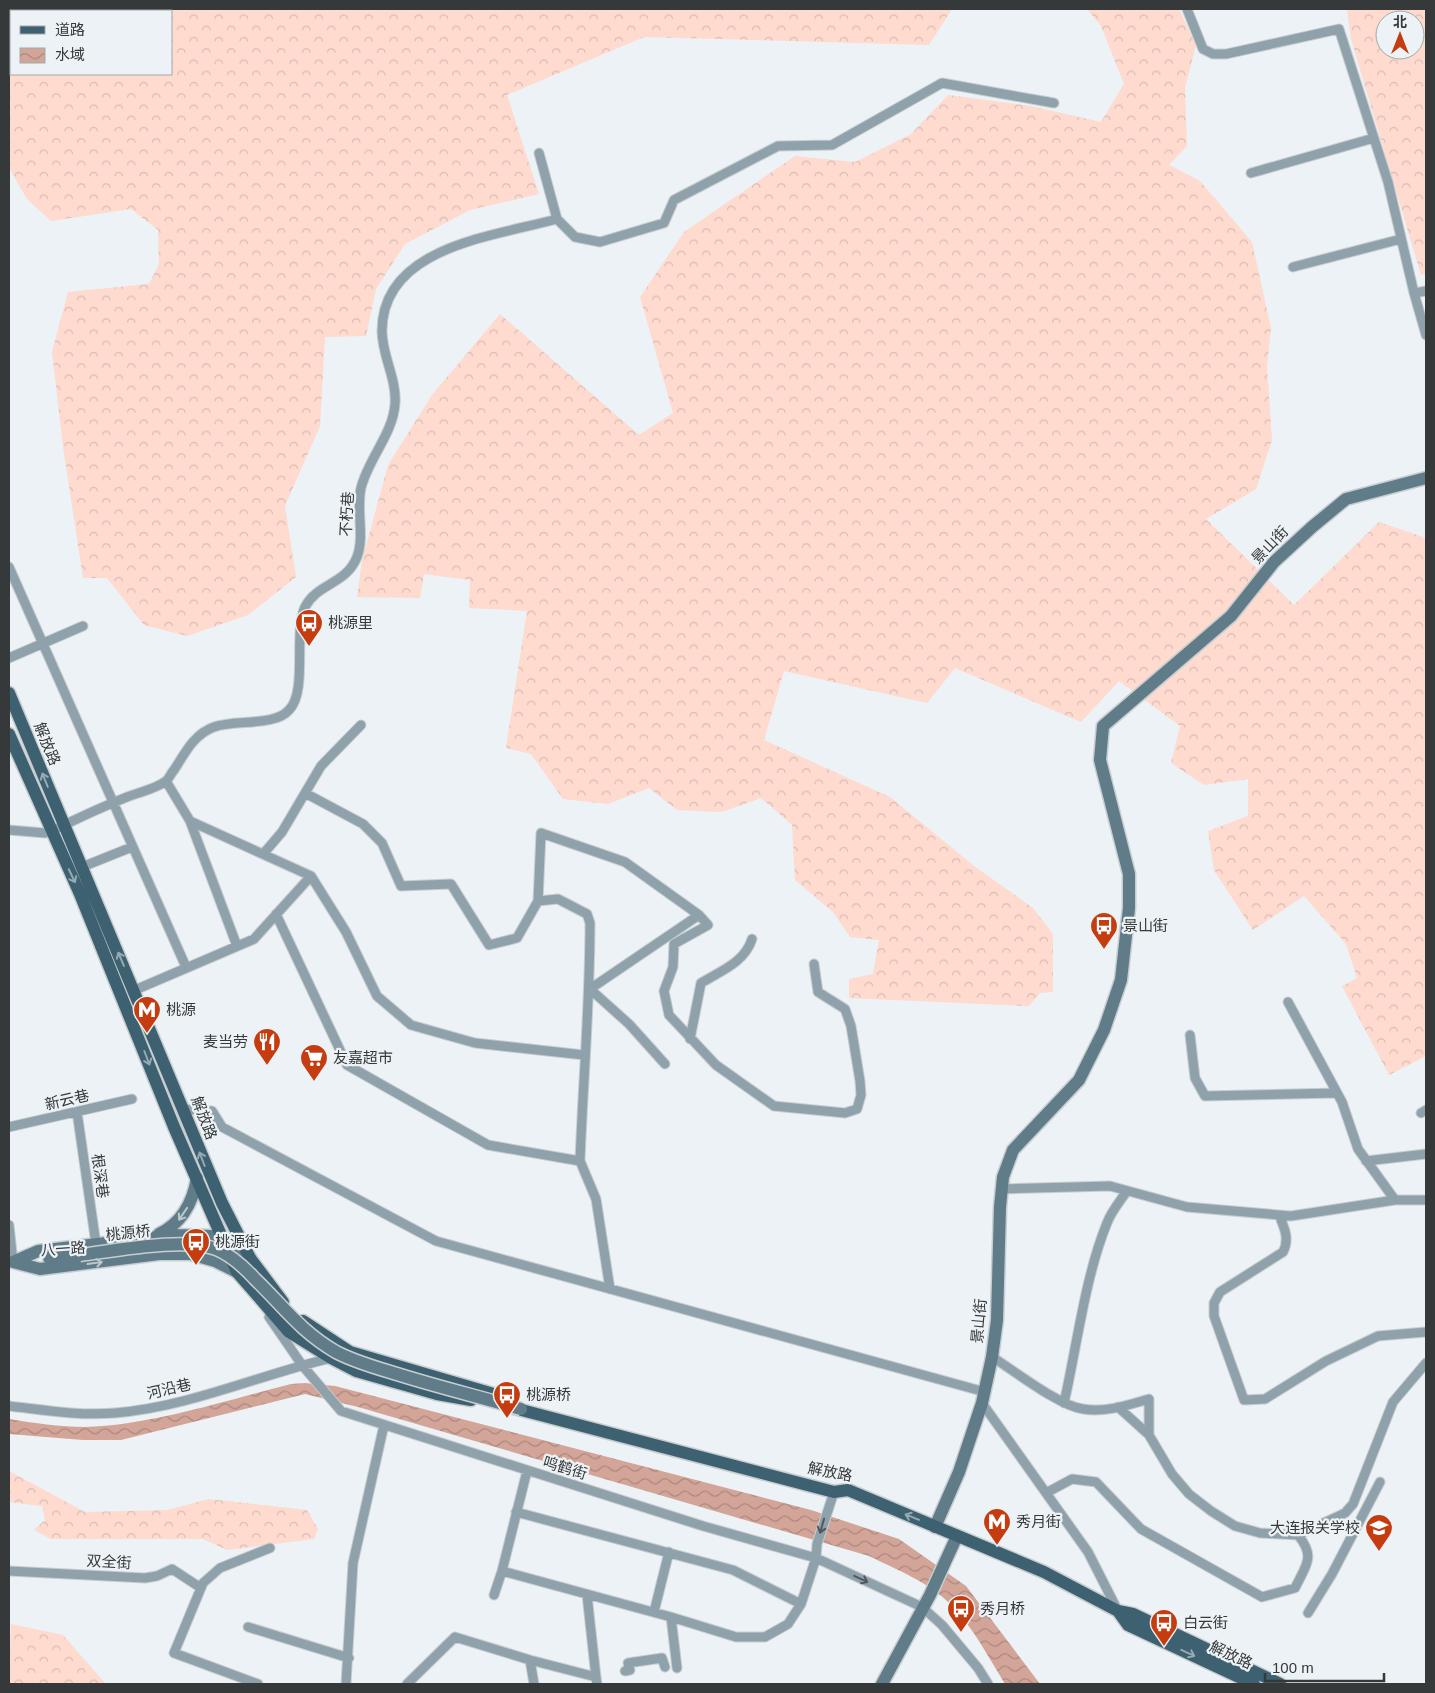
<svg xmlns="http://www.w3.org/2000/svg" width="1435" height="1693" font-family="Helvetica,'Noto Sans SC',sans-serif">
  <defs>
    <pattern id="forest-crowns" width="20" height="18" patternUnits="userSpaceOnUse" patternTransform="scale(1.25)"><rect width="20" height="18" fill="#fedacf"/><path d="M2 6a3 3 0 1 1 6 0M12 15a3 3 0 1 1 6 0" fill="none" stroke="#dabcb2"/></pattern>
    <pattern id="water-waves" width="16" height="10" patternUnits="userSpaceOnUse" patternTransform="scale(1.25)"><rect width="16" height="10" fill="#d3a599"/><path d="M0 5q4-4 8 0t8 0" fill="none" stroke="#ac877e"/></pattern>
  </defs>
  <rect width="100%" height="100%" fill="#ecf2f5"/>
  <path fill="url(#forest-crowns)" fill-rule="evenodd" d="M50 9H952L929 45 644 37 507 95 539 194 470 210 405 244 376 289 366 336 325 337 320 426 285 506 296 577 248 615 187 636 144 625 107 578H83L63 447 52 352 68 292 149 284 159 264 158 230 131 209 51 221 27 199 9 168V25H11V74H171V11H46Z
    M1087 9H1179L1196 45 1185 88 1187 146 1169 165 1200 181 1252 242 1271 328 1267 367 1272 440 1256 489 1206 519 1294 605 1379 522 1426 538V1056L1389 1075 1342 986 1357 978 1346 944 1304 896 1253 930 1214 870 1208 831 1248 816V779L1204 785 1171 763 1180 726 1119 681 1081 722 955 668 927 703 784 671 764 740 890 797 974 866 1033 908 1053 934V992L1040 993 1029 1006 849 998V979L873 974 879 940 850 937 833 912 795 880 792 825 761 798 722 812 677 810 649 788 608 804 563 799 531 754 506 748 527 611 469 608 470 580 424 574 420 598 357 597 362 561 388 465 432 395 500 314 639 435 673 413 640 297 684 232 795 156 855 162 911 134 948 95 1031 106 1101 122 1124 84 1101 26Z
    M1347 9H1426V274L1421 275 1351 39ZM1385 20H1415V50H1385Z
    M9 1471 85 1512 167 1510 209 1499 307 1510 318 1529 314 1539 227 1550 203 1539H51L34 1530 45 1520 42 1506 9 1502Z
    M11 1624 63 1635 105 1683 115 1684H9Z"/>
  <path fill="url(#water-waves)" d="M305 1383 335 1386 811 1510 899 1539 966 1586 1040 1684H1005C989 1658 973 1627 951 1605 929 1582 897 1570 869 1556L358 1407 305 1394 121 1440H83L9 1434V1419C34 1423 60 1427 85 1427 151 1425 227 1400 291 1384Z"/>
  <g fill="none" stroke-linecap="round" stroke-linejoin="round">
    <defs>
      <path id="street" d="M1187 9 1203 49 1213 54H1226L1339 29 1388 182 1414 293 1426 335
        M42 11 46 9
        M9 19H11
        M1251 173 1374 138
        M557 219 575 237 600 242 664 223 674 200 778 146 832 145 942 83 1054 103
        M1293 267 1401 239
        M1414 293 1426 291
        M9 567 186 967
        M9 658 83 626
        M166 781 190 821 311 876
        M305 793 363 824 382 843 401 886 451 884 489 945 517 938 538 901 541 833 625 862 699 915 590 989 629 1024 665 1064
        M190 821 237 946
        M9 830 45 833 52 831C76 819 102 807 127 797 139 792 156 789 166 781 169 779 171 773 174 770 185 753 194 734 214 727 235 719 274 727 289 710 308 691 293 633 305 607 317 583 346 585 357 557 365 536 356 511 361 488 368 459 393 434 395 404 397 379 382 356 382 331 382 246 496 236 557 219L539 153
        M264 853 282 832 321 766 361 725
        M82 867 132 847
        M538 901 558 899 587 914 590 923C590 1003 583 1082 580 1161
        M276 914 347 1065 488 1145 580 1161 596 1199 610 1289
        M699 915 708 925 674 944 673 967 664 991 669 1015 716 1065 774 1106 845 1113 857 1109 861 1095 860 1081 851 1026 845 1009 818 992 814 964
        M135 990 254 939 311 876 346 932 377 996 411 1025 475 1043 584 1055
        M1288 1002 1342 1102 1358 1149 1395 1200
        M1190 1035 1195 1078 1205 1096 1337 1093
        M690 1039 701 983C721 971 745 962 752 939
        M183 1109 212 1111 222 1127 436 1241 985 1392
        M77 1112 96 1244
        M1421 1113 1426 1110
        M9 1127 132 1099
        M1366 1161 1426 1154
        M1002 1189 1110 1186 1187 1207 1291 1216 1395 1200H1426
        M1279 1215C1284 1227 1290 1239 1283 1252L1220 1292 1214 1303V1316L1244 1400 1265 1399 1326 1361 1378 1336 1426 1332
        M9 1225 13 1262
        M269 1317 302 1365 341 1411 703 1526 816 1558 922 1607 942 1625 978 1668 988 1684
        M992 1357C1015 1371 1059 1406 1083 1409 1105 1413 1128 1405 1149 1399V1435L1118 1407
        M982 1403 1088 1552 1118 1611
        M1064 1403C1077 1346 1085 1277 1107 1223 1111 1212 1120 1201 1127 1191
        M9 1406C44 1410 79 1416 115 1413 189 1407 259 1375 331 1358
        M1149 1435 1172 1474 1189 1494 1211 1511 1235 1526 1260 1533 1298 1535 1345 1513 1353 1504 1393 1402 1426 1363
        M527 1471 502 1571 671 1617 677 1668
        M1046 1493 1072 1479 1096 1482 1141 1529 1262 1597 1295 1588C1306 1565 1316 1557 1298 1535
        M516 1512 733 1570 801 1604
        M9 1571 145 1578 157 1576 172 1569 201 1588
        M494 1595 502 1571
        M587 1595 596 1677
        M654 1612 669 1552
        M1308 1613 1332 1574 1380 1482
        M671 1617 736 1637H765L788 1624 801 1604 816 1558 817 1544 834 1492
        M248 1627 349 1658
        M625 1671 630 1670 628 1663 662 1658 665 1667
        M258 1684 174 1653 203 1583 220 1568 270 1548
        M346 1684 353 1563 384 1425
        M407 1684 455 1637 530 1660
        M534 1684 530 1660 596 1677 597 1684"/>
      <path id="secondary" d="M159 1234C182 1223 193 1202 197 1178
        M49 1258 80 1255
        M13 1262 38 1251 175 1235 211 1236 222 1239 250 1258
        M13 1262 40 1269 159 1254H190L215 1261 237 1272
        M935 1527 959 1472 982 1403 992 1357 997 1320 1000 1207 1003 1177 1013 1150 1079 1080 1104 1030 1121 980 1129 908V874L1100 760 1103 726 1231 616 1274 562 1312 527 1346 499 1426 478
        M882 1684 930 1595 957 1536"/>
      <path id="primary" d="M9 693 222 1203 250 1258 283 1302
        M9 734 80 894 174 1127 237 1272 289 1332 331 1358 356 1371 437 1394 471 1400
        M303 1321 350 1352 497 1395 512 1404
        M510 1407 834 1492 848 1490 1044 1572 1118 1611 1133 1614 1280 1684
        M1118 1611 1128 1625 1254 1684"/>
    </defs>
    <use href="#street" stroke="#c8cdd0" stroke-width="11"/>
    <use href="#secondary" stroke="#c8cdd0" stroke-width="15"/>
    <use href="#primary" stroke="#c8cdd0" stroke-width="15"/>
    <use href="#street" stroke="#8fa2ab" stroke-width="9"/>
    <use href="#secondary" stroke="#607c89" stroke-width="12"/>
    <use href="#primary" stroke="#3e6171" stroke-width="12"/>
    <defs>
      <path id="secondary-bridge" d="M80 1255C114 1251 185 1237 216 1249 231 1255 244 1267 255 1279 284 1307 300 1331 336 1352 355 1362 377 1368 397 1374 438 1387 480 1397 521 1409"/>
    </defs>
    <use href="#secondary-bridge" stroke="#c8cdd0" stroke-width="15" stroke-linecap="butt"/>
    <use href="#secondary-bridge" stroke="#607c89" stroke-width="12"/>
  </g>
  <defs><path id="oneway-shaft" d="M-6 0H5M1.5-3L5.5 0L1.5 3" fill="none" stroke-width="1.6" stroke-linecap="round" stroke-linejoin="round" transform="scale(1.25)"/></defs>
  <g stroke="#95aab3">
    <use href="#oneway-shaft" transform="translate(45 780) rotate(-112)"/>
    <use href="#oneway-shaft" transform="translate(72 876) rotate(65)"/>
    <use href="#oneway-shaft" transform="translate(121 959) rotate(-113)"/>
    <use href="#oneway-shaft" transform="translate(147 1058) rotate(69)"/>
    <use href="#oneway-shaft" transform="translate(202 1159) rotate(-111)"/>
    <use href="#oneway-shaft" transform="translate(912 1517) rotate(-158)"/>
    <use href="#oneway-shaft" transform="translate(1188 1653) rotate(25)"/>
  </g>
  <g stroke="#bbc9cf">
    <use href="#oneway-shaft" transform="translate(183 1214) rotate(124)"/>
    <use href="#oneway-shaft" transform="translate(95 1263) rotate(-8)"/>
  </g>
  <g stroke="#51585c">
    <use href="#oneway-shaft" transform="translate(822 1526) rotate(106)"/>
    <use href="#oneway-shaft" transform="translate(861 1579) rotate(25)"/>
  </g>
  <defs>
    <symbol id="bus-pin" viewBox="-11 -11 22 30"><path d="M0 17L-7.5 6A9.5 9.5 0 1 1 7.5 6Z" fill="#c43c0f" stroke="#ecf2f5"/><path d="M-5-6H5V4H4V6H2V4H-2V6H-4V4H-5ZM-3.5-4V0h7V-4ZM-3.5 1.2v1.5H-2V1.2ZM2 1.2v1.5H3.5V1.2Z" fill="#fff"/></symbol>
    <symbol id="metro-pin" viewBox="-11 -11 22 30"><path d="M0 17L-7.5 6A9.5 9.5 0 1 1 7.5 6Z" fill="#c43c0f" stroke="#ecf2f5"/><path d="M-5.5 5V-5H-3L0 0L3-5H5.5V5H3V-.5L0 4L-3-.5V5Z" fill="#fff"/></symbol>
    <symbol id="restaurant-pin" viewBox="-11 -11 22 30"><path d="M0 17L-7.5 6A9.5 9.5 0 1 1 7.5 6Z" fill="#c43c0f" stroke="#ecf2f5"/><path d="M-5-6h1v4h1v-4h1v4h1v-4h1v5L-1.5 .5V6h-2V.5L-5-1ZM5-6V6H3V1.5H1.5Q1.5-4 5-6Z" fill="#fff"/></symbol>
    <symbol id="supermarket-pin" viewBox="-11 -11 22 30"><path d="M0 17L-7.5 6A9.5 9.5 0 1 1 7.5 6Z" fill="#c43c0f" stroke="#ecf2f5"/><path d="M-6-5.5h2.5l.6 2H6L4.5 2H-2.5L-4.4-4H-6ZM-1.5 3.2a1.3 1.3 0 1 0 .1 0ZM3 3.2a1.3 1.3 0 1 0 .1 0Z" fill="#fff"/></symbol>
    <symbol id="school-pin" viewBox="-11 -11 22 30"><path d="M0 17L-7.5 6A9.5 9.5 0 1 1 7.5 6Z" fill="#c43c0f" stroke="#ecf2f5"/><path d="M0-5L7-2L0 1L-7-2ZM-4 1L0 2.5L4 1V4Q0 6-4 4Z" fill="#fff"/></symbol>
  </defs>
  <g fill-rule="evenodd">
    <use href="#bus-pin" x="293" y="607" width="32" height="43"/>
    <use href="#bus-pin" x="1088" y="910" width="32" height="43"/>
    <use href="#metro-pin" x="131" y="994" width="32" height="43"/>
    <use href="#restaurant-pin" x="251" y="1026" width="32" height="43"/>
    <use href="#supermarket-pin" x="298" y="1042" width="32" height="43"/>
    <use href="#bus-pin" x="180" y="1226" width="32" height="43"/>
    <use href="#bus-pin" x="491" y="1379" width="32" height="43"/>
    <use href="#metro-pin" x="981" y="1506" width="32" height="43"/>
    <use href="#school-pin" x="1363" y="1512" width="32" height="43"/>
    <use href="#bus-pin" x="945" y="1593" width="32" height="43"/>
    <use href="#bus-pin" x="1148" y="1607" width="32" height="43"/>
  </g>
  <g text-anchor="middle" stroke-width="4.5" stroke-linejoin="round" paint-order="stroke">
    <g font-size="15" fill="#36393a" stroke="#ecf2f5">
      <text transform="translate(347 514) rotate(-87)" y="5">不朽巷</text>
      <text transform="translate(1270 545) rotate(-46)" y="5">景山街</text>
      <text transform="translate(47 744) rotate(68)" y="5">解放路</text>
      <text transform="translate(67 1100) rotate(-13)" y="5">新云巷</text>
      <text transform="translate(204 1118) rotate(69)" y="5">解放路</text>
      <text transform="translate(100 1176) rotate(82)" y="5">根深巷</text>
      <text transform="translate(128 1233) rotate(-6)" y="5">桃源桥</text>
      <text transform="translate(63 1249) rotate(-4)" y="5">八一路</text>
      <text transform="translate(979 1321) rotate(-85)" y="5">景山街</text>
      <text transform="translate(169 1389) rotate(-13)" y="5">河沿巷</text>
      <text transform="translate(565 1468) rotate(17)" y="5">鸣鹤街</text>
      <text transform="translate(830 1472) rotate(11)" y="5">解放路</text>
      <text transform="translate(109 1562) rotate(3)" y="5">双全街</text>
      <text transform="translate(1231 1655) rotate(25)" y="5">解放路</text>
    </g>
    <g font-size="15" fill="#36393a" stroke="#ecf2f5" text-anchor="start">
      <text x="328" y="628">桃源里</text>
      <text x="1123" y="931">景山街</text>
      <text x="166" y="1015">桃源</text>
      <text x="248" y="1047" text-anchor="end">麦当劳</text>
      <text x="333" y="1063">友嘉超市</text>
      <text x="215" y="1247">桃源街</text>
      <text x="526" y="1400">桃源桥</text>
      <text x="1016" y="1527">秀月街</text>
      <text x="1360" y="1533" text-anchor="end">大连报关学校</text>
      <text x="980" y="1614">秀月桥</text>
      <text x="1183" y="1628">白云街</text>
    </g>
  </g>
  <rect width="1435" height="1693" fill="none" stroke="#36393a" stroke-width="20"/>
  <rect x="10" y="10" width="162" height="65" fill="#ecf2f5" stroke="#a3a8aa"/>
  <rect x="20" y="26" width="25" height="8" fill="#3e6171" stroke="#a3a8aa"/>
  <text x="55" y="35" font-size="15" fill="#36393a">道路</text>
  <rect x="20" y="48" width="25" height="15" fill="url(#water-waves)" stroke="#a3a8aa"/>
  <text x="55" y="60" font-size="15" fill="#36393a">水域</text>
  <g transform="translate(1400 35)"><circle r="24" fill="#ecf2f5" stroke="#a3a8aa"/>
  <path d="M0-4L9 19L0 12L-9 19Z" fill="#c43c0f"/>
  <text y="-8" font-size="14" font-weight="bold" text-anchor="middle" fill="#36393a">北</text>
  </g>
  <path d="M1265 1673v8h119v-8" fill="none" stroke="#36393a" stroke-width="2.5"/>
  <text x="1272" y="1673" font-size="15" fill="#36393a" stroke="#ecf2f5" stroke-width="4" paint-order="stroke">100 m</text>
</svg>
